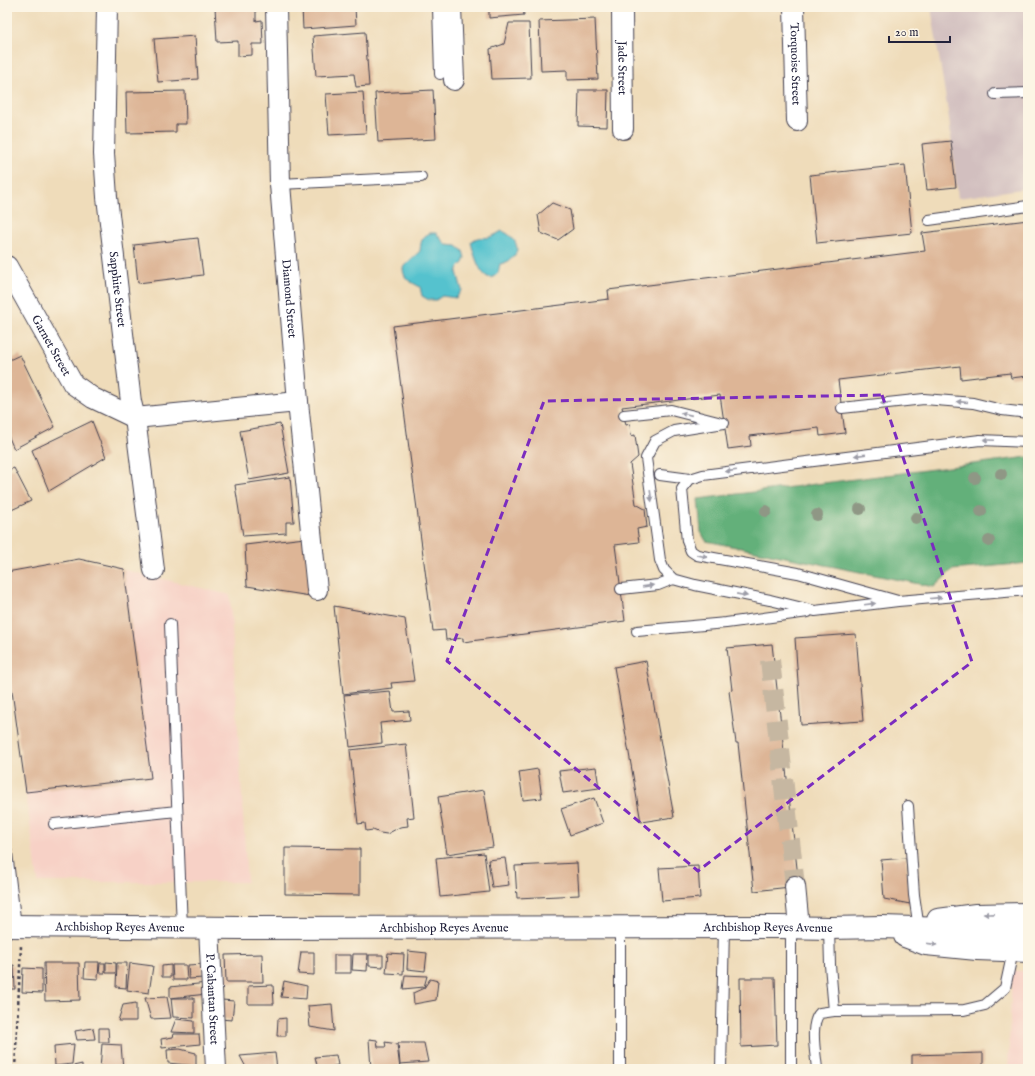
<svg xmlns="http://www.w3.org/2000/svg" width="1035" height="1076" font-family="'IM FELL English',serif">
  <rect width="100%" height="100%" fill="#fcf5e5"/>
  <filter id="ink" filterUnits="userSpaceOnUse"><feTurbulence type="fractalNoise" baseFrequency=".025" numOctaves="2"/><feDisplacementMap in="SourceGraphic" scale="8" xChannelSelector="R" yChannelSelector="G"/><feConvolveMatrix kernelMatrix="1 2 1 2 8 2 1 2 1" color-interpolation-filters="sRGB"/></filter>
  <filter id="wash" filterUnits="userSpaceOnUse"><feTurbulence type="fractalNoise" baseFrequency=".012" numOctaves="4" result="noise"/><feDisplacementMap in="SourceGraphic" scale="16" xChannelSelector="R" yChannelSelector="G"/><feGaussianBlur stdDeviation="0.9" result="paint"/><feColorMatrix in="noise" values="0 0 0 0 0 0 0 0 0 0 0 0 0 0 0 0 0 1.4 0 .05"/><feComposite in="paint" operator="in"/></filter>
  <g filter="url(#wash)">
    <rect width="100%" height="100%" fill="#efdcba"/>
    <path fill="#f7d1c6" d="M79 559 230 595 247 882H38L7 655V572Z
      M1012 971H1028V1069H1008Z"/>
    <path fill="#d2bfbf" d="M931 7H1028V188L958 198 949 118Z"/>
    <path fill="#63b07a" stroke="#42695a" d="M1028 457V563L952 570 934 587 706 541 701 532 698 499Z"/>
    <path fill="#55c2ce" stroke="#3c7284" d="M502 231C513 235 524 249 511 259 508 262 504 263 500 264 499 267 499 271 498 273 497 275 494 276 493 277 481 282 473 251 471 242 479 235 482 239 490 237 494 236 498 233 502 231Z
      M430 233H436L446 245 457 246 463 251 465 258 463 263 459 267 457 272 462 290 456 298 442 296 436 300H429L422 296 420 287C410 281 403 280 403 267L420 251C421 242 421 237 430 233Z"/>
    <g id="blocks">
      <path fill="#ddb596" d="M215 7H256V21L262 20 263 44H252V55L238 56V41L217 42Z
        M302 7H355L356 25 303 29Z
        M489 7H523L524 15 489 18Z
        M595 19 598 79 567 80V70L541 71 539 21Z
        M509 23H529L531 78 492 79 490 49 504 44Z
        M365 32 369 86 356 87 354 74 316 76 313 36Z
        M195 36 198 79 158 82 154 39Z
        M433 90 436 139 378 142 375 93Z
        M579 90H608L607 127 578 126Z
        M185 91 186 124H176V132L127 133 126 92Z
        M363 92 366 133 329 135 326 94Z
        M951 141 956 187 927 190 922 144Z
        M905 165 912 233 817 243 810 175Z
        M552 203 570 210 573 229 558 240 541 233 538 215Z
        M1028 220V376L1011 378 1010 373 961 379 960 366 838 380 845 433 820 436 819 428 750 436 751 446 728 449 720 395 622 407 626 425 630 424 631 436 635 435 638 457 630 464 636 504 645 509 647 527 637 529 639 542 615 545 625 621 463 642V638L446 640 445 630 433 631 393 326 609 299 608 290 925 251 922 233Z
        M198 238 203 275 138 283 134 245Z
        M20 355 55 427 14 449 7 433V361Z
        M92 421 106 457 49 491 32 450Z
        M280 424 289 473 249 480 240 431Z
        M14 468 31 501 7 512V471Z
        M290 477 294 522H286V533L243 536 235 485Z
        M305 538 310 596 247 586 245 545Z
        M79 559 124 569 151 778 26 792 7 655V572Z
        M334 606 405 619 414 681 391 683 392 688 343 694Z
        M856 634 863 721 801 725 795 638Z
        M772 644 799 886 754 891 738 743H736L729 691 732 690 727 648Z
        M646 661 674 817 641 822 614 667Z
        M390 691 393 712 409 711 410 720 380 723 382 743 350 747 344 695Z
        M406 744 414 817 407 818 408 826 400 827 387 834 380 833 373 830 366 831 365 823 358 824 350 750Z
        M596 767 599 788 563 793 559 771Z
        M538 769 542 798 523 800 519 772Z
        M484 790 493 847 447 854 438 797Z
        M594 798 603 823 570 835 561 809Z
        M285 848 360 849V895L285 894Z
        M484 853 489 892 440 897 436 858Z
        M505 858 509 885 492 887 488 860Z
        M906 858 910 904 884 899 881 860Z
        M577 863 579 895 517 898 515 866Z
        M698 866 700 898 662 901 659 868Z
        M408 951 427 953 425 971 407 969Z
        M301 952H314V975L298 974Z
        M388 953 404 954 403 974 386 973Z
        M262 954 263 982H226L225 955Z
        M353 954H368L367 971 352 970Z
        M334 955H351V973H334Z
        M369 955H383V967L369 966Z
        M85 962H99L98 979 84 978Z
        M106 962 116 963V973H106Z
        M44 963H79L80 1000 45 1001Z
        M100 963H105V973H99Z
        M117 963H127L126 988 116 987Z
        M130 963 153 966 149 993 127 990Z
        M203 964V978L189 979 188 965Z
        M14 965 15 989H7V966Z
        M171 965V977H162V966Z
        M172 965H186L187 980H173Z
        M23 968 42 969V993L22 992Z
        M405 975 427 976 424 987 403 989Z
        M740 978H775L777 1045 741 1047Z
        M430 979 438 981 436 1000 414 1004 413 993 424 988Z
        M284 981 307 986 306 999 281 997Z
        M207 983V994L170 998V987Z
        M273 985 274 1004H248V986Z
        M167 997 171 1018 151 1019 145 998Z
        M171 998H194V1018L173 1017Z
        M222 1000 234 1001 232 1020 220 1019Z
        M136 1003V1021H118L123 1005Z
        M332 1004 334 1031 310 1027 308 1006Z
        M286 1018V1036H277L278 1019Z
        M176 1019 194 1021V1033L171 1032Z
        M93 1028 95 1039 77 1040 75 1031Z
        M99 1028H108L109 1042H99Z
        M174 1034H199L200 1044 162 1048 161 1039 173 1037Z
        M369 1039 377 1040 378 1047H386L385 1042 397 1044 400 1069H371Z
        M398 1043H424L428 1062 400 1064Z
        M74 1044 72 1064 55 1066 54 1046Z
        M102 1044 121 1045 123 1069H100Z
        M180 1049 196 1053V1066L168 1063 167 1050Z
        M275 1053 277 1069H247L240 1056Z
        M983 1053V1069H912V1055Z
        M336 1055 338 1065 324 1069H318L315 1057Z
        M82 1064V1069H65V1068Z
        M168 1066 180 1067V1069H167Z"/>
    </g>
  </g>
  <g filter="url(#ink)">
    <use href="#blocks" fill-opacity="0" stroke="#413e4e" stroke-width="1"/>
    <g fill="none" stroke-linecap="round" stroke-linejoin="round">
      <path stroke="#c6b7a1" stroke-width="20" stroke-dasharray="20 10" stroke-linecap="butt" d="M770 660 795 886"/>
      <defs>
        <path id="lane" d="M438 7 440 74
          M995 94 1028 93
          M280 184 421 177
          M929 220 1028 206
          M842 408 924 399 973 403 1002 410 1028 413
          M624 415 671 410 718 422
          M724 423 674 431 655 441 646 458 660 560 664 570 673 579 695 585 770 600 815 611 898 601 1028 590
          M660 475 690 479
          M621 589 658 585 673 579
          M898 601 798 573 697 555 691 551 687 541 682 489 690 479 703 475 980 440 1028 442
          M170 624 182 928
          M637 631 726 623 808 612
          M908 806 914 895 918 922
          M54 824 177 811
          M7 853 16 926
          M791 927V1069
          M829 928 830 965 834 1011
          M620 1069V927
          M721 1069 724 927
          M817 1069C816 1055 809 1024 820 1013L834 1011 964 1010 985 1005 1005 988 1013 951"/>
        <g id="street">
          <path id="s1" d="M107 7 104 154 107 197 131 402 135 418 154 570"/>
          <path id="s2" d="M276 7 280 184 298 402 317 590"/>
          <path d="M451 7 454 80"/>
          <path id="s3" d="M622 7 623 129"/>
          <path id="s4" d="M794 7 797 121"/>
          <path id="s5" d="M7 266 73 384 93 398 135 418"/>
          <path d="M135 418 298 402"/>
          <path d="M795 886 799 927"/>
          <path id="s6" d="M209 928 216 1069"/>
        </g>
        <g id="secondary">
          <path d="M938 920 976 915 1028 914"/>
          <path id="s7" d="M7 926 242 928 779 927 829 928 882 927 946 929 995 933H1028"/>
          <path d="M905 936 926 944 977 949 1028 951"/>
        </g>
      </defs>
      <use href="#lane" stroke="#413e4e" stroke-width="12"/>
      <use href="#street" stroke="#413e4e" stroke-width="22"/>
      <use href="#secondary" stroke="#413e4e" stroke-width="24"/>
      <path stroke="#413e4e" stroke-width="2.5" stroke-dasharray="3 3" stroke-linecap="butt" d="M15 1069 21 946"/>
      <use href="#lane" stroke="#fff" stroke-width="10"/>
      <use href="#street" stroke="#fff" stroke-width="20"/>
      <use href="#secondary" stroke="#fff" stroke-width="22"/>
    </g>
    <g fill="#8f9785">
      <circle cx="1001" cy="474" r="6"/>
      <circle cx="975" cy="478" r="6"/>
      <circle cx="860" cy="509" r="6"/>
      <circle cx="766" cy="511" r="6"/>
      <circle cx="981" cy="511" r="6"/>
      <circle cx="817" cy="515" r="6"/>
      <circle cx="916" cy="518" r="6"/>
      <circle cx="989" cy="541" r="6"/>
    </g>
    <defs><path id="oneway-solid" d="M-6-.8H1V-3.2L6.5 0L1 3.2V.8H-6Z"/></defs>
    <g fill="#9c9ca7">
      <use href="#oneway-solid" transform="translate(962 402) rotate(-175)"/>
      <use href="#oneway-solid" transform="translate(886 403) rotate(173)"/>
      <use href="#oneway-solid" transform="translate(686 414) rotate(-167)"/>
      <use href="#oneway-solid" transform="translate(989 440) rotate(-177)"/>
      <use href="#oneway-solid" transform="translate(860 455) rotate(173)"/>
      <use href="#oneway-solid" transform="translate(731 471) rotate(173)"/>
      <use href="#oneway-solid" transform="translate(651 496) rotate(82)"/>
      <use href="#oneway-solid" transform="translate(702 556) rotate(13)"/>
      <use href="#oneway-solid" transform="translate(648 586) rotate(-8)"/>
      <use href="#oneway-solid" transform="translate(742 595) rotate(11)"/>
      <use href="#oneway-solid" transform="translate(936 598) rotate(-5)"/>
      <use href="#oneway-solid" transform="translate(870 604) rotate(-7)"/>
      <use href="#oneway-solid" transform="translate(989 914) rotate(179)"/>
      <use href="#oneway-solid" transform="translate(932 944) rotate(7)"/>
    </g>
  </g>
  <path fill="none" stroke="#7b2cbf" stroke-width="3" stroke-dasharray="8 5" stroke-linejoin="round" d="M882 395 972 662 698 871 447 661 544 401Z"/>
  <g text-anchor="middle" stroke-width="4" stroke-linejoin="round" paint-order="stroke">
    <g font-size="12" fill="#22223b" stroke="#fcf5e5">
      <text dy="4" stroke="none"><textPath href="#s4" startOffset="57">Torquoise Street</textPath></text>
      <text dy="4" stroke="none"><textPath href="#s3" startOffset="61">Jade Street</textPath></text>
      <text dy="4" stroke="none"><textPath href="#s1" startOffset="283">Sapphire Street</textPath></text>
      <text dy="4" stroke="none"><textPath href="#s2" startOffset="292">Diamond Street</textPath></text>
      <text dy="4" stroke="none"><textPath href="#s5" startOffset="91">Garnet Street</textPath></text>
      <text dy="4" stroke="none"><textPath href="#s7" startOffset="113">Archbishop Reyes Avenue</textPath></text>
      <text dy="4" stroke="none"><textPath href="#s7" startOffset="437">Archbishop Reyes Avenue</textPath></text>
      <text dy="4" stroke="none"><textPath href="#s7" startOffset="761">Archbishop Reyes Avenue</textPath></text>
      <text dy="4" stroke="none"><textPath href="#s6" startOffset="71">P. Cabantan Street</textPath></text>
    </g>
  </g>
  <rect width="1035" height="1076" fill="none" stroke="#fcf5e5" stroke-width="24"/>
  <path d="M889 36v6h61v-6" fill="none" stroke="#22223b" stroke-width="2"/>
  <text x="895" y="36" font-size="12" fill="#22223b" stroke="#fcf5e5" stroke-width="3" paint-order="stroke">20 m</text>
</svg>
